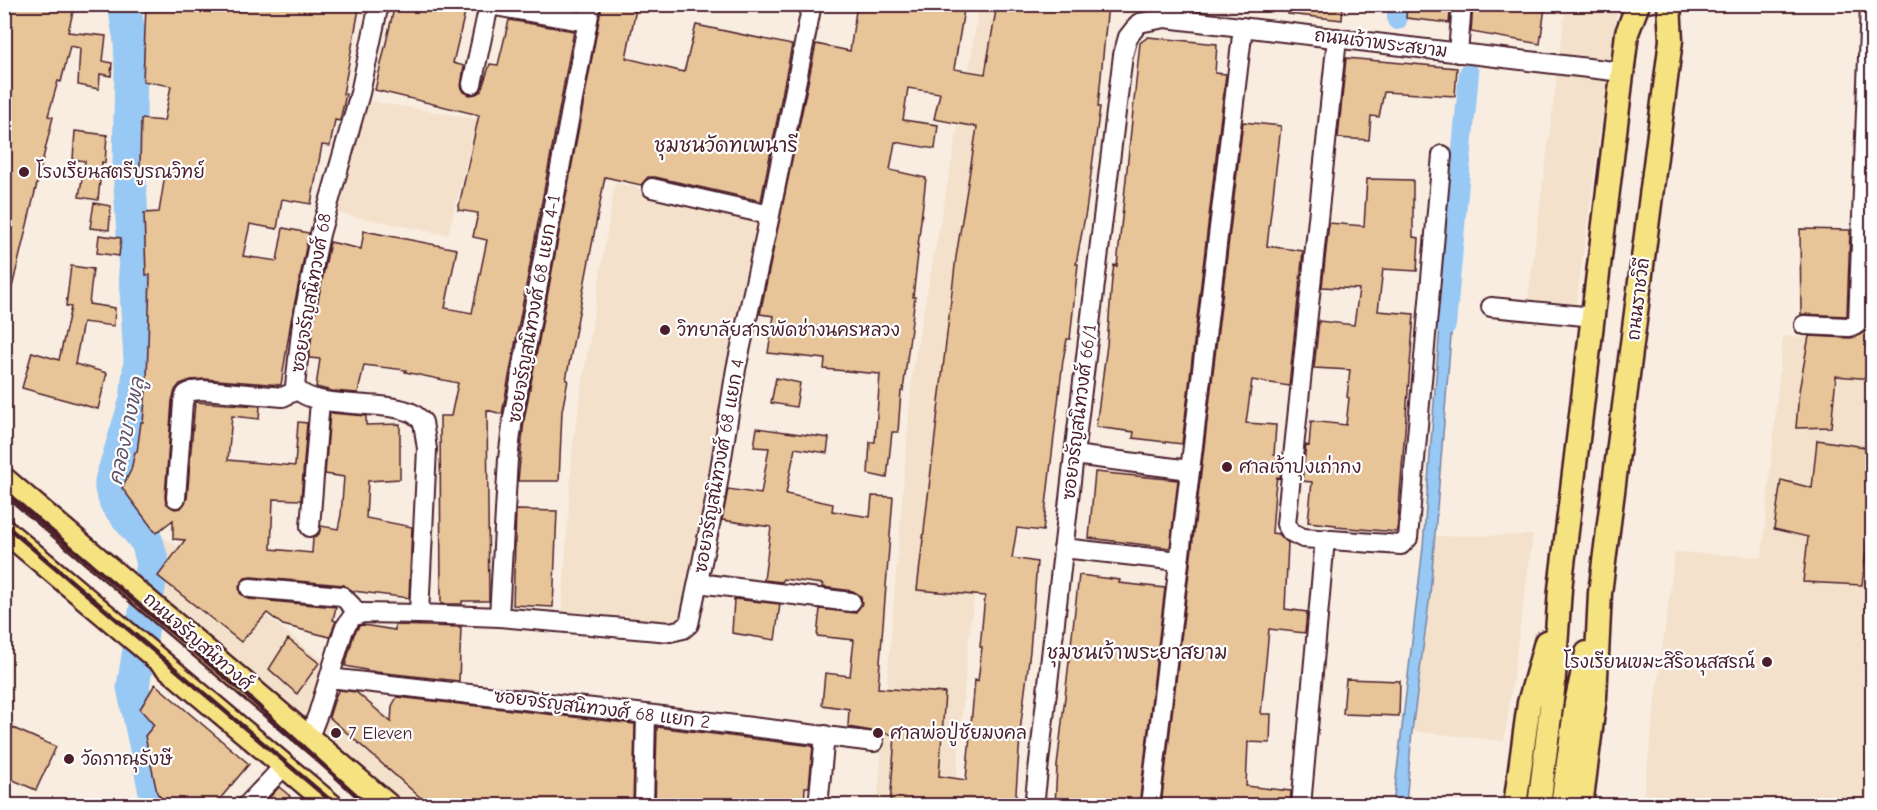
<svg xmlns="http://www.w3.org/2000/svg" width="1877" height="810" font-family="'Comic Neue','Playpen Sans Thai',sans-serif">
  <rect width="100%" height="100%" fill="#f8ede0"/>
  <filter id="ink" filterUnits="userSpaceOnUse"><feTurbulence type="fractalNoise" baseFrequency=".0167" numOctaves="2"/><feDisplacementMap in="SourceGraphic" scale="12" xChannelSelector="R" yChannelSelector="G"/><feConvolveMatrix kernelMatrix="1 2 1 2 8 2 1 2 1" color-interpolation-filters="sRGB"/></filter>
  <g filter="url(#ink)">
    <path fill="#f3e1cb" d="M979 5H1062L970 625 954 805 877 806 913 367 970 64Z
      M1566 5H1618L1576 304 1528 299Z
      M364 100 477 119 448 235 333 212Z
      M615 183 761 218 683 619 672 622 562 611 573 442Z
      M1783 336 1872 340V805L1642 806 1675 552 1762 557Z
      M155 534 175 544 322 660 491 805H408L159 595Z
      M1533 535 1504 741 1412 731 1430 595 1435 536Z"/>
    <path fill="#98c8f4" stroke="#7984a4" stroke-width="1.5" d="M1442 299H1454L1430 595 1412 731 1406 805H1393L1423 547Z"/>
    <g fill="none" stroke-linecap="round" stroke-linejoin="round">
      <path stroke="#98c8f4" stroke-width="20" d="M1397 20V4
        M1446 325 1469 73"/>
      <path stroke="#98c8f4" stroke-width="33" d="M124 4 130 41 131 67 129 166 140 361 136 400 111 481V488L116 503 147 542 153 563 133 687 158 806"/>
    </g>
    <path fill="#e8c499" stroke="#4a1f2b" stroke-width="1.5" d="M4 4H75L68 32 106 36 103 61 112 63 111 76 100 74 99 89 78 85 80 48 70 46 61 82 58 81 48 116 53 117 10 296 4 295Z
      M146 4H360L343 94H346L340 121 335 120 330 146 322 145 311 204 282 199 277 229 250 224 243 256 277 261 283 228 309 233 291 321 281 385 204 379 191 380 180 384 175 390 172 401 165 497 166 503 175 509 181 508 187 499 195 402 260 406 259 419 232 416 228 460 295 466 298 422 307 423 301 500 273 499 271 549 312 553 313 538 319 534 321 526 338 529 341 515 344 477 325 474 330 413 366 416V425L400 424V479L368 481 366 518 412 527 409 598 353 591 343 585 251 577 245 578 239 586 240 593 248 599 336 607 333 620 336 621 330 637 283 625 267 613 241 642 158 576 185 540 173 539V520L156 533 122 488 131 470 135 452H137L141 422H143L147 380 150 275H146L144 213 159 212 165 175 156 174 157 171 142 170 140 167 141 119 164 121 171 86 143 81Z
      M395 4H467L453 63 464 66 461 87 464 92 470 95 476 94 481 91 490 64 498 65 509 20 574 31 502 414 487 410 489 601H462V604H441L440 416H451L458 383 405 372 406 370 364 365 358 393 332 391 316 387 320 359 309 358 313 325 330 242 361 249 364 231 457 249 445 308 472 313 487 240 473 237 478 213 458 210 479 115 375 90Z
      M602 4H637L626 58 684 72 696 25 792 45 761 201 655 177H648L641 185 605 177 566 380H568L562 411 559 481H518L524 420Z
      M857 4H965L954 69 985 74 997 4H1108L1098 107H1100L1086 211 1076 264H1078L1070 339H1067L1063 360 1043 531 1017 528 1012 558 1037 562 1030 651 1021 723 1015 806H890L895 735 848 727 849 709 822 705 825 673 850 676 854 640 817 636 820 609 855 613 862 604 861 597 853 591 822 587 823 584 783 579 782 582 764 580 771 527 722 520 728 489 761 494 769 448 754 447 757 428 829 438 827 453 795 448 786 494 833 504 832 511 870 517 872 496 893 497 878 688 945 693 939 776 966 780 975 680 978 681 982 647H980L985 596 917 590 956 257 977 127 934 119 940 93 908 88 903 120 938 125 935 149 895 142 890 170 926 178 917 254H918L913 297H915L903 391H901L898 432H892L887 478 868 474 870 442H875L880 374 824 369 825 359 768 353 774 316 760 314 816 44 850 51Z
      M1288 4H1343L1342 20 1288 14Z
      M1407 4H1451L1449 23 1406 18Z
      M1473 4H1529L1545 7 1540 44 1471 32Z
      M1148 37 1217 44 1215 73 1226 74 1182 444 1133 438 1134 432 1096 427 1107 345 1112 278 1114 265 1117 266 1140 43Z
      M1346 58 1457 68 1455 96 1384 92 1379 117 1371 116 1369 140 1338 138Z
      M1243 122 1281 126 1267 246 1303 251 1289 386 1252 380 1246 423 1276 425 1274 455 1282 456 1280 478 1277 477 1275 491 1272 533 1279 534 1288 543 1285 609 1307 612 1305 633 1269 629 1261 714H1271L1270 743 1248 742 1246 786 1291 791 1290 806H1161Z
      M75 131 107 135 105 163 102 162 98 200 79 197 85 161 73 159Z
      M1367 179 1413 180V237L1419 238 1417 271 1383 269 1378 311 1414 314 1397 532 1336 527V525L1308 522 1312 482 1302 481 1306 445 1309 446 1311 421 1346 425 1349 398 1347 397 1350 370 1314 368 1319 321 1354 325 1359 289 1322 287 1329 223 1364 226Z
      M94 203 111 206 109 230 90 228Z
      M1800 229 1850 230 1847 316 1801 314Z
      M99 235 121 238 119 256 97 253Z
      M71 266 93 269 89 304 115 308 114 326 83 322 75 364 107 373 98 409 22 388 32 352 59 360 71 307 66 306Z
      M1871 279H1872V379L1836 376 1831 427 1796 428 1799 391 1809 336 1850 338 1856 337 1865 332 1869 323Z
      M776 378 800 383 796 407 771 403Z
      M1817 440 1872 448V499L1862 585 1803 582 1808 537 1774 529 1781 480 1812 488Z
      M1095 472 1178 480 1170 548 1089 538Z
      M516 510 557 511 553 607 513 605Z
      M1079 575 1120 580 1119 583 1165 588 1139 806H1055L1057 766Z
      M734 599 780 604 775 640 732 633Z
      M363 625 395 630V625L461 627 459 681 376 672 345 666 354 634 359 626Z
      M288 639 319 663 297 694 269 669Z
      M1346 679 1400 681 1399 716 1343 714Z
      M155 684 249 764 214 806H168L157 793 145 736 154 725 140 709Z
      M339 690 356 692 391 722 392 706 397 697 635 724 633 806H530L486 801 491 806H430L329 717 336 695Z
      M4 724 56 747 36 790 4 776Z
      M657 727 813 746 809 787H805L804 806H655Z
      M279 787 290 796 289 797 298 806H262Z"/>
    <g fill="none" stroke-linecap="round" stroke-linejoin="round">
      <defs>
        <path id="minor" d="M1337 38 1286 524 1291 532 1303 538 1401 545 1408 538 1442 155
          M1458 53 1462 4
          M472 84 489 5 587 22
          M652 188 770 215
          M1491 307 1594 317
          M1804 325 1848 327 1854 326 1858 323 1870 4
          M1074 455 1190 470
          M176 498 183 402 186 394 192 391 203 390 283 397 297 390
          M310 527 320 401
          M1063 548 1179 561
          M698 583 851 602
          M250 588 342 596 352 606 357 615
          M419 614 499 617 670 632 683 629 689 624 715 501 736 369 770 215 812 4
          M499 617 508 459 513 418 591 4
          M329 678 646 714 874 742
          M309 737 318 714 344 629 352 617 363 613 419 614 427 449 423 422C420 419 416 415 412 413 385 399 308 411 295 386L302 323 320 234 360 93 379 4
          M246 806 285 765
          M644 806 646 714
          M818 806 825 735
          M1034 806 1074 455 1123 55 1128 37 1139 23 1165 18 1622 72
          M1150 806 1243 27
          M1301 806 1325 539"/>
        <path id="major" d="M4 479 389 806
          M4 530 332 806
          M1515 806 1529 703 1546 642
          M1539 806 1553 691 1560 589 1627 33 1638 4
          M1562 806 1576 703 1587 653
          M1581 806 1595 697 1600 593 1671 40 1669 4"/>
      </defs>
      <use href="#minor" stroke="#4a1f2b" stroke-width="22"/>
      <use href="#major" stroke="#4a1f2b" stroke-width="27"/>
      <use href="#minor" stroke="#fff" stroke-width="18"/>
      <use href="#major" stroke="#f5e382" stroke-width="22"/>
      <path stroke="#4a1f2b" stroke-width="4.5" d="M4 491 245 694 368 806
        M4 524 337 806"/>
    </g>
  </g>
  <g fill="#4a1f2b" stroke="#fff" stroke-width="2">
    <circle cx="24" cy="172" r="6"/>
    <circle cx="665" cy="330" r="6"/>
    <circle cx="1227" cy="467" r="6"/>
    <circle cx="1767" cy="662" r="6"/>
    <circle cx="336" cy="733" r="6"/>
    <circle cx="878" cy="733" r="6"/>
    <circle cx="69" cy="759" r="6"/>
  </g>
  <g text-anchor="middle" stroke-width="4.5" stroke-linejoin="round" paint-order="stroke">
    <g font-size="18" fill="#4a1f2b" stroke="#fff">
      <text transform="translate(1381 43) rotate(7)" y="6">ถนนเจ้าพระสยาม</text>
      <text transform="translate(311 293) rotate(-80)" y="6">ซอยจรัญสนิทวงศ์ 68</text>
      <text transform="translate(1638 299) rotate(-83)" y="6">ถนนราชวิถี</text>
      <text transform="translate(534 309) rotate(-80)" y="6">ซอยจรัญสนิทวงศ์ 68 แยก 4-1</text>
      <text transform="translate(1079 412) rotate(-83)" y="6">ซอยจรัญสนิทวงศ์ 66/1</text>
      <text transform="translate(719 466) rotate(-80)" y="6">ซอยจรัญสนิทวงศ์ 68 แยก 4</text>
      <text transform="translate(198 641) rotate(41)" y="6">ถนนจรัญสนิทวงศ์</text>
      <text transform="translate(602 709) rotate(7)" y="6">ซอยจรัญสนิทวงศ์ 68 แยก 2</text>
    </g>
    <g font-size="18" fill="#4a1f2b" stroke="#fff" text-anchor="start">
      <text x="36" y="178">โรงเรียนสตรีบูรณวิทย์</text>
      <text x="677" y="336">วิทยาลัยสารพัดช่างนครหลวง</text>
      <text x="1239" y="473">ศาลเจ้าปุงเถ่ากง</text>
      <text x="1755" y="668" text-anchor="end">โรงเรียนเขมะสิริอนุสสรณ์</text>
      <text x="348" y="739">7 Eleven</text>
      <text x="890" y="739">ศาลพ่อปู่ชัยมงคล</text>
      <text x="81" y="765">วัดภาณุรังษี</text>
    </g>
    <g font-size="20" fill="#4a1f2b" stroke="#fff">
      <text x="726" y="152">ชุมชนวัดทเพนารี</text>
      <text x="1137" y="659">ชุมชนเจ้าพระยาสยาม</text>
    </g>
    <g font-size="20" font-style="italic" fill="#615267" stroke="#fff">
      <text transform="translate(126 431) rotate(-78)" y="7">คลองบางพลู</text>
    </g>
  </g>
  <rect width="1877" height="810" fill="none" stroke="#fff" stroke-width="24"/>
  <rect x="12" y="12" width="1853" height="786" fill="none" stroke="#4a1f2b" stroke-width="2" filter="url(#ink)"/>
</svg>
